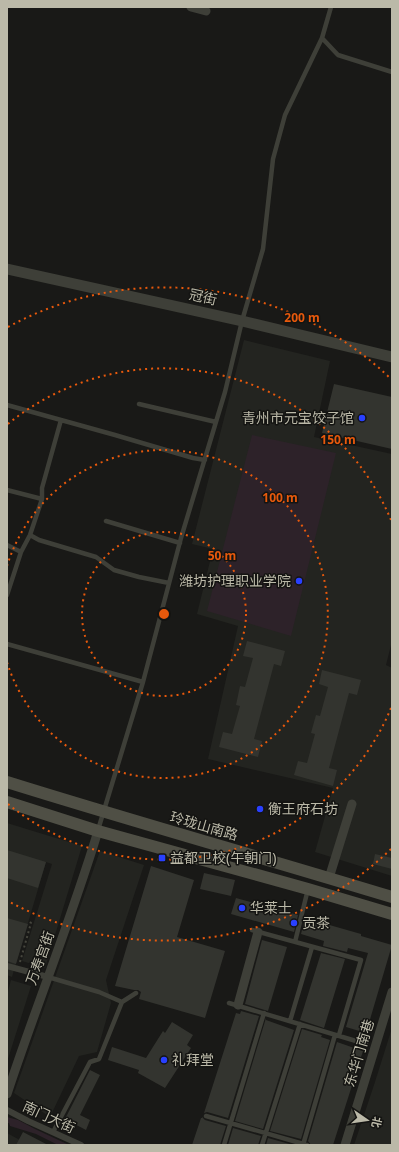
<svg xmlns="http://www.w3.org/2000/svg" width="399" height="1152" font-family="'Noto Sans','Noto Sans SC',sans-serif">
  <rect width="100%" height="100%" fill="#191917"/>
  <path fill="#232420" d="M244 340 330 361 314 437 392 454V641L386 665 392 668V876L315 852 333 788 208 759 238 626 197 614 213 549 192 544Z
    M7 823 82 846 45 968 22 961 52 864 46 862 12 977 7 975Z
    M100 851 144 865 106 980 111 1003 97 1052 79 1056 50 1117 14 1093Z
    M11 980 31 986 7 1062V995Z
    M392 1028V1145H354L374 1085Z
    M7 1133 29 1145H7Z"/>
  <path fill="#2d2229" d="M252 435 336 453 291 636 207 611Z
    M7 1117 18 1120 35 1129 69 1145H58L36 1134 10 1126 9 1123H7Z"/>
  <path fill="#33342f" d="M334 384 392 397V449L322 433Z
    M247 641 285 651 281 666 274 664 254 739 262 741 258 757 219 747 223 732 232 734 240 706 236 705 240 686 245 687 253 658 243 656Z
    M322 670 361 680 357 695 349 693 329 768 337 770 333 786 294 775 298 761 307 763 315 734 311 733 316 715 320 716 328 687 319 684Z
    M7 850 46 862 38 888 7 878Z
    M375 854 392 858V869L373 864Z
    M151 866 194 880 177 937 225 951 205 1018 139 999 141 992 138 990H134L115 986Z
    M204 873 235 880 231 896 200 889Z
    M236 898 298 915 294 932 231 914Z
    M7 918 28 924 16 964 7 961Z
    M305 918 361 934V936L392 945 366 1033 346 1027 368 953 348 948 347 952 323 946 324 941 301 934Z
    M262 940 287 947 268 1011 245 1004Z
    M321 953 345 959 324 1028 300 1020Z
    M241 1011 259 1016 228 1118 207 1112 204 1113 236 1013 240 1014Z
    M266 1018V1020L294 1030 263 1129 235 1121Z
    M172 1022 193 1035 187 1045 191 1048 165 1088 138 1073 139 1070 108 1060 112 1047 146 1058 163 1031 165 1033Z
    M302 1029 322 1035 321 1037 330 1040 301 1139 270 1131Z
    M337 1042 363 1051 333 1145H311L308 1141Z
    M90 1070 100 1075 80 1115 90 1120 86 1130 65 1119Z
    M202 1117 205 1120 226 1126 220 1145H192L201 1118H202Z
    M233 1128 261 1136 258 1145H228Z
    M23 1132 48 1145H16Z
    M268 1138 293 1145H266Z"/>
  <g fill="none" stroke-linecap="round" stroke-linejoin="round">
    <path stroke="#46463d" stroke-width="2" stroke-dasharray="2 3" stroke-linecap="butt" d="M20 962 31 923 29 921"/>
    <path stroke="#3e3f38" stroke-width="4.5" d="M322 38 338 55 392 72
      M139 404 216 422
      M7 405 115 435 193 458 205 460
      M7 490 42 499
      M106 521 180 543
      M30 535 39 540 96 557 114 570 139 577 169 583
      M7 545 21 552
      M7 595 21 552 30 535 42 499V488L61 420
      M7 644 143 682
      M98 830 143 682 181 538 225 392 242 321 263 249 273 159 285 115 322 38 331 7
      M252 930 361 960 339 1035
      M295 942 308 889
      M48 977 99 992 122 1002
      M229 1003 366 1044
      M290 1021 312 947
      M206 1116 307 1145
      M53 1132 90 1062 99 1059 122 1002 136 993
      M224 1145 264 1013
      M262 1145 300 1024
      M303 1145 335 1035"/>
    <path stroke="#3e3f38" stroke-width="6" d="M7 966 48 977
      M7 1110 28 1121 81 1145"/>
    <path stroke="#3e3f38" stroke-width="9" d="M191 7 206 11
      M329 878 352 804
      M238 1005 258 932
      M7 1094C36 1006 71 920 98 831
      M345 1145 392 992"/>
    <path stroke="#3e3f38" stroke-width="11" d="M7 269 242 321 392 357"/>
    <path stroke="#4f4f45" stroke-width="12" d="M7 782C135 822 264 858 392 897
      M7 802 98 831 308 889 392 914"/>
  </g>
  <g fill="none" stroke="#e8590c" stroke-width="2" stroke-dasharray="2 4">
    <circle cx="164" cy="614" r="82"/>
    <path d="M7 566A164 164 0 1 1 7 662"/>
    <path d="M391 708A246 246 0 0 1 8 804M8 424A246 246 0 0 1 391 520"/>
    <path d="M391 849A327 327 0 0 1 8 901M8 327A327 327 0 0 1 391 379"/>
  </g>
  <g fill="#2940ff" stroke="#141412" stroke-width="1.5">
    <circle cx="362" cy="418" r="4"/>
    <circle cx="299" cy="581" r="4"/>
    <circle cx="260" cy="809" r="4"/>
    <rect x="158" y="854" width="8" height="8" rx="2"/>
    <circle cx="242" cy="908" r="4"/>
    <circle cx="294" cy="923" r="4"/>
    <circle cx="164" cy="1060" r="4"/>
  </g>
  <g text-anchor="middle" stroke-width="3" stroke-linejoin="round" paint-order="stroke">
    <g font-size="14" fill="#bbb9a8" stroke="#141412">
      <text transform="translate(203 297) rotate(13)" y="5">冠街</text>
      <text transform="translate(204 826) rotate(16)" y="5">玲珑山南路</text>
      <text transform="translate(40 958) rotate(-70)" y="5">万寿宫街</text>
      <text transform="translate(359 1053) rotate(-73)" y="5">东华门南巷</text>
      <text transform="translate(49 1117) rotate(25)" y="5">南门大街</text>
    </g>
    <g font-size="14" fill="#bbb9a8" stroke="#141412" text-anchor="start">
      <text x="354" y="423" text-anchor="end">青州市元宝饺子馆</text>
      <text x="291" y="586" text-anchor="end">潍坊护理职业学院</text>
      <text x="268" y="814">衡王府石坊</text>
      <text x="170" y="863">益都卫校(午朝门)</text>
      <text x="250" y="913">华莱士</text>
      <text x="302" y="928">贡茶</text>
      <text x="172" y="1065">礼拜堂</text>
    </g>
  </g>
  <circle cx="164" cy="614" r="6" fill="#e8590c" stroke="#141412" stroke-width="2"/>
  <g font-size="12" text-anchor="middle" font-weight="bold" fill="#e8590c" stroke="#141412" stroke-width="3" stroke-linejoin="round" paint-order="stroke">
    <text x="302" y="322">200 m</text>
    <text x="338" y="444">150 m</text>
    <text x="280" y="502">100 m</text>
    <text x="222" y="560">50 m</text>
  </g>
  <rect width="399" height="1152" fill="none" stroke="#bbb9a8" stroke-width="16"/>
  <g transform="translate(367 1120) rotate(103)" stroke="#141412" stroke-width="3" paint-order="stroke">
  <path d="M0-3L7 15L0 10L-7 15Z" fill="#bbb9a8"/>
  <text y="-6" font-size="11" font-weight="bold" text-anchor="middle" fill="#bbb9a8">北</text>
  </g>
</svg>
